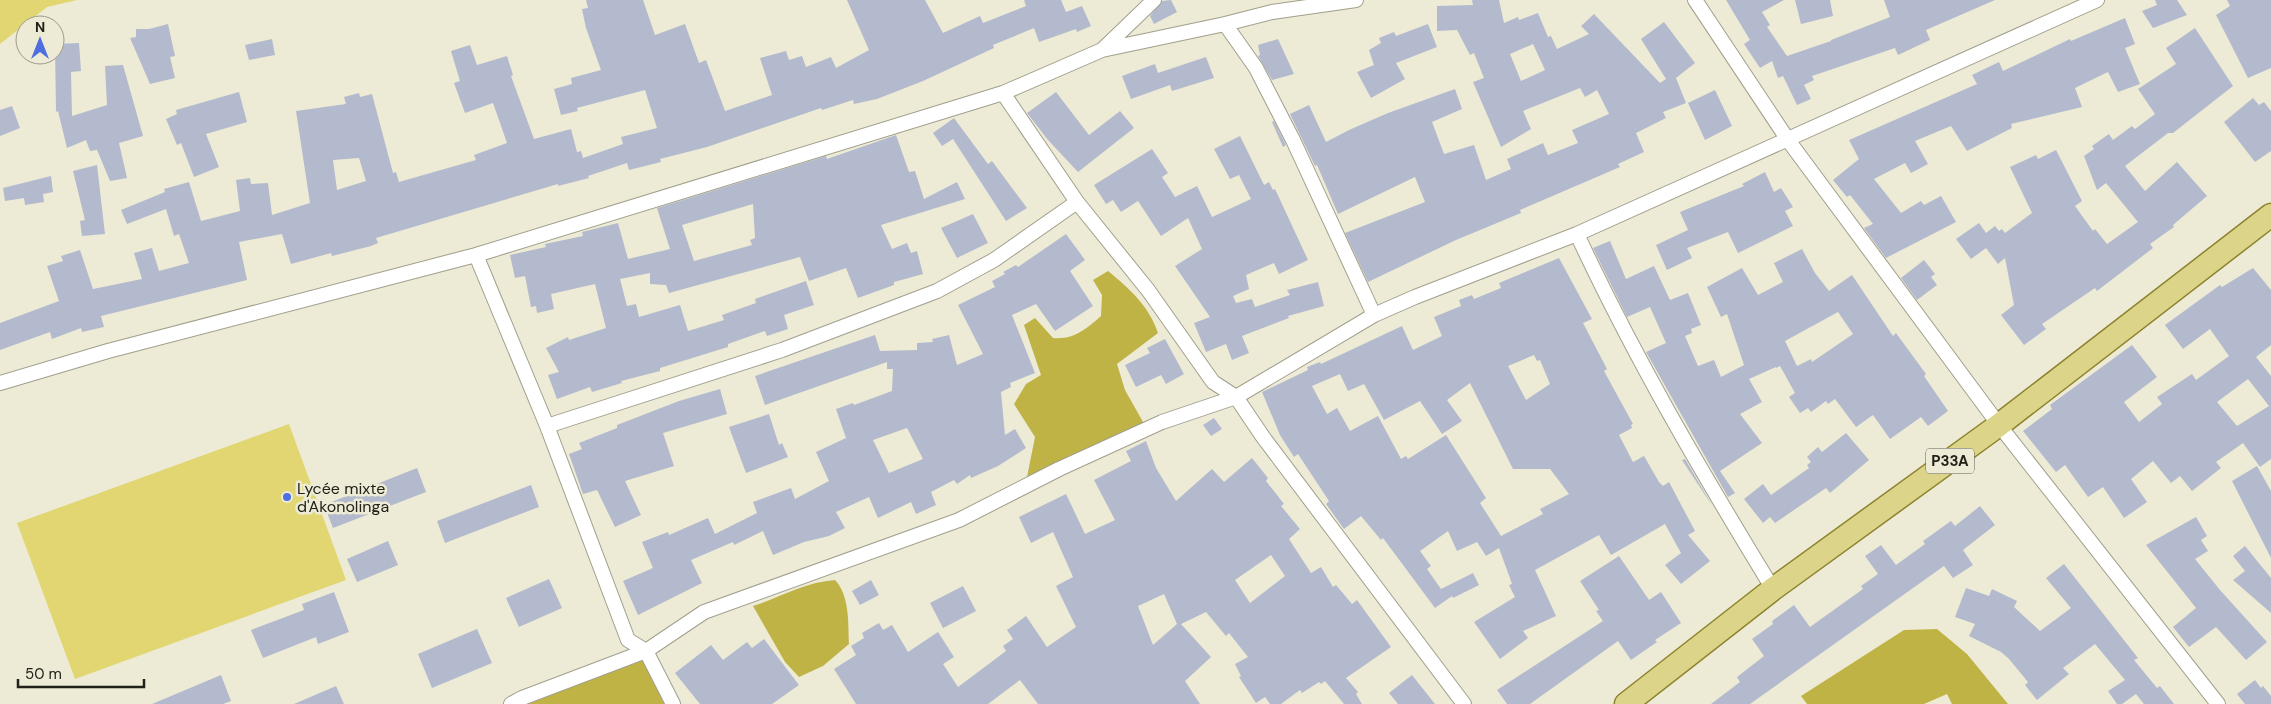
<svg xmlns="http://www.w3.org/2000/svg" width="2271" height="704" font-family="'DM Sans',sans-serif">
  <rect width="100%" height="100%" fill="#edebd6"/>
  <path fill="#e2d672" d="M0 0H77L47 7 0 44Z
    M289 424 346 580 75 679 17 523Z"/>
  <path fill="#c0b346" d="M1108 271C1130 289 1149 306 1158 333L1117 364 1125 390 1147 429 1025 487 1035 437 1014 404 1026 384 1041 375 1024 325 1035 318 1053 338C1074 340 1086 329 1101 316L1102 295 1093 280Z
    M835 580C850 596 848 623 849 644L823 666 799 677 785 662 753 606C781 597 805 582 835 580Z
    M1937 629 1967 654 2008 704H1952L1947 694 1924 704H1807L1801 696 1904 630Z
    M646 651 673 704H511Z"/>
  <path fill="#b3bacd" fill-rule="evenodd" d="M586 0H643L655 35 685 24 699 63 706 60 725 111 772 95 760 58 786 51 789 60 802 56 806 67 831 57 836 68 869 50 847 0H925L943 33 980 16 983 23 1026 6 1024 0H1061L1066 12 1082 6 1091 26 1077 32 1076 29 1039 42 1034 28 993 45 994 48 923 81 877 99 854 104 853 100 822 110 821 108 707 147 660 159 661 162 629 170 627 163 588 176 589 178 558 186V184L376 238 378 243 371 246 332 256 331 253 291 264 282 234 239 242 247 280 101 316 104 327 82 332 81 328 52 339 50 332 0 350V323L59 301 47 266 63 261 61 256 80 250 93 289 142 279 134 253 152 248 159 271 189 263 179 234 174 236 166 209 127 224 121 210 165 192 164 189 189 182 201 221 240 211 236 180 250 178 251 184 268 183 272 215 310 203 296 111 346 104 344 97 359 93 360 97 372 94 393 173 396 172 399 182 476 160 474 155 507 143 493 103 465 113 454 83 460 81 451 51 470 45 477 65 507 56 513 75 511 76 534 139 571 129 577 152 581 151 583 158 623 144 621 137 657 128 645 90 577 108 578 111 561 115 554 89 572 84 571 78 601 70 586 28 582 9 588 8ZM359 158 366 181 337 190 333 160Z
    M1171 0 1177 12 1154 24 1150 16 1162 1Z
    M1472 0H1499L1504 23 1518 17 1519 20 1538 13 1548 37 1551 36 1557 49 1589 34 1581 26 1594 14 1660 83 1666 79 1641 39 1664 22 1695 63 1676 78 1686 103 1663 112 1666 118 1636 133 1644 152 1618 164 1620 167 1520 210 1521 213 1456 240 1368 282 1345 233 1425 202 1415 177 1338 214 1317 165 1315 166 1290 114 1309 105 1326 142 1349 130 1388 113 1455 89 1462 109 1432 122 1444 154 1474 145 1486 180 1511 169 1507 159 1543 143 1548 155 1578 143 1572 130 1609 114 1597 90 1585 97 1580 88 1523 111 1531 129 1501 147 1473 82 1484 78 1474 53 1470 55 1457 30 1437 31V6L1473 5ZM1533 44 1545 70 1521 81 1510 54Z
    M1726 0H1784L1762 12 1770 25 1767 27 1787 56 1831 41V40L1890 17 1884 0H1995L1926 30 1930 40 1898 55 1895 48 1812 76 1814 80 1804 85 1811 99 1797 105 1783 76 1778 78 1772 61 1760 68 1744 44 1750 40Z
    M1795 0H1830L1833 16 1801 24Z
    M2155 0H2177L2187 15 2153 28 2142 11 2157 5Z
    M2227 0H2271V68L2248 78 2216 15 2230 6Z
    M2125 18 2135 44 2125 48 2140 84 2118 92 2108 72 2075 88 2082 107 2011 124 2012 128 1967 151 1951 126 1915 141 1928 164 1911 173 1905 163 1874 179 1901 213 1921 201 1924 205 1941 196 1956 222 1886 258 1864 228 1873 224 1850 195 1847 197 1833 180 1859 159 1849 140 1977 84 1972 75 1999 62 2003 71 2070 39 2071 41Z
    M168 24 175 56 170 57 175 78 150 84 130 38 136 37V29H149Z
    M1428 24 1437 47 1396 63 1405 79 1371 98 1357 72 1374 65 1369 50 1381 43 1379 38 1394 32 1396 36Z
    M2195 28 2233 86 2173 133H2168L2125 166 2145 191 2177 162 2207 196 2173 225 2174 227 2150 244 2153 248 2097 291 2095 288 2042 324 2046 329 2024 345 2001 315 2014 305 2005 258 1998 264 1986 248 1971 259 1956 239 1979 223 1986 233 1995 226 1999 231 2002 229 2005 233 2032 213 2010 167 2036 155 2038 159 2056 150 2082 201 2075 206 2093 231 2095 229 2107 244 2138 222 2106 183 2097 190 2084 156 2094 149 2092 146 2109 134 2113 140 2132 126 2135 129 2155 114 2138 89 2176 64 2166 48Z
    M272 39 275 55 249 60 245 45Z
    M1278 39 1294 74 1272 80 1258 56 1260 55 1258 45Z
    M79 43 81 71 71 72 72 116 107 105 105 66 123 65 143 136 119 143 127 178 110 181 97 150 90 151 86 140 67 148 58 111 56 112 55 44Z
    M1206 57 1214 78 1172 91 1170 85 1131 99 1122 76 1155 64 1158 73Z
    M1715 90 1732 126 1705 140 1688 103Z
    M239 92 247 122 206 134 219 167 194 177 181 143 177 145 166 119 177 114 176 110Z
    M1056 92 1089 135 1120 111 1134 128 1078 172 1048 140 1027 113Z
    M2253 98 2259 105 2264 102 2271 111V151L2255 162 2224 122Z
    M12 106 20 128 0 136V110Z
    M954 118 988 164 992 161 1027 208 1006 221 953 139 942 146 933 133Z
    M1274 121 1286 145 1283 147 1272 122Z
    M896 135 909 172 915 171 924 199 957 182 965 199 881 225 892 249 907 243 911 253 917 251 923 274 894 282V285L858 298 846 268 809 281 800 257 669 293 666 285 650 284V273L620 279 627 306 636 304 639 317 680 305 688 331 724 320 722 315 756 303 755 299 806 281 814 305 784 315 788 329 767 336 765 331 728 344V347L660 368V371L621 381 622 383 592 392 590 387 557 399 548 375 559 372 546 348 568 337 569 340 606 328 595 284 551 294 554 309 537 313 536 306 531 307 525 276 515 278 510 255 546 247 545 244 583 236 582 232 618 223 628 259 670 249 657 208 826 156 827 159ZM753 204 755 238 750 240 752 245 694 261 682 225Z
    M1240 136 1264 185 1269 182 1273 190 1275 189 1308 260 1279 274 1274 263 1246 275 1249 289 1233 296 1236 303 1252 299 1255 307 1290 295 1287 290 1318 282 1324 306 1288 316 1289 318 1242 336 1249 353 1232 360 1226 344 1206 352 1194 323 1210 317 1175 266 1202 249 1188 218 1161 236 1138 201 1121 212 1113 200 1106 204 1094 185 1152 149 1168 173 1162 177 1175 197 1197 186 1212 217 1251 199 1239 175 1230 179 1214 149Z
    M97 165 105 234 82 236 80 221 85 220 73 171Z
    M1765 172 1774 192 1781 188 1793 207 1785 211 1793 226 1738 253 1728 232 1687 248 1692 258 1667 270 1656 245 1688 230 1680 212 1744 186 1742 184Z
    M51 176 53 192 43 194 44 202 25 205 24 198 5 201 3 188Z
    M973 214 988 243 957 258 941 228Z
    M1066 234 1085 260 1070 271 1093 306 1055 331 1036 304 1012 315 1035 373 1010 383 1011 387 1001 392 1005 435 1015 429 1026 448 998 466 971 478 970 475 957 484 954 480 931 492 936 505 916 514 911 502 878 518 869 497 836 512 845 528 829 536 804 542 773 555 763 531 734 545 733 542 691 560 702 583 638 615 623 581 653 568 642 542 668 532 669 535 708 518 715 534 757 513 753 502 791 488 795 499 829 481 816 452 846 438 836 409 853 403 854 405 892 391 893 369H887V362L765 405 755 376 875 335 880 351 917 350V343L933 342 932 339 949 335 957 365 983 354 958 305 995 287 992 281 1005 274 1003 272 1016 265 1018 267ZM907 428 923 459 889 473 873 440Z
    M1610 241 1626 279 1654 266 1670 300 1688 293 1701 325 1691 329 1692 333 1685 336 1698 366 1714 360 1721 377 1744 365 1727 314 1721 317 1707 287 1742 268 1758 295 1783 282 1774 263 1802 249 1815 273 1829 291 1852 275 1893 336 1896 333 1926 374 1924 376 1948 411 1928 426 1921 417 1890 439 1873 415 1856 427 1835 399 1828 404 1826 401 1811 412 1808 408 1800 413 1789 397 1795 393 1780 366 1776 368V367L1749 379 1762 402 1740 414 1762 443 1720 471 1735 493 1728 497 1646 352 1666 343 1650 307 1627 317 1593 248ZM1838 312 1853 334 1812 362 1811 359 1797 366 1785 341Z
    M1559 258 1592 319 1583 323 1607 369 1604 371 1633 424 1631 425 1632 428 1619 435 1633 462 1644 456 1659 482 1663 486 1669 482 1695 531 1688 535 1710 561 1681 584 1665 565 1681 553 1665 524 1611 555 1599 535 1535 570 1556 616 1523 631 1528 638 1500 659 1474 622 1515 597 1509 585 1512 584 1499 548 1486 556 1477 542 1457 551 1448 531 1420 551 1431 566 1427 569 1441 589 1473 573 1479 585 1453 598 1452 596 1435 608 1383 538 1381 540 1361 516 1344 529 1326 504 1329 501 1298 454 1294 457 1280 435 1262 392 1308 370 1307 367 1320 362 1321 364 1402 326 1413 350 1442 336 1434 317 1461 306 1459 300 1472 295 1474 299 1501 288 1499 283ZM1534 355 1537 361 1540 360 1550 384 1526 400 1508 366ZM1340 374 1348 391 1364 384 1384 420 1420 401 1442 434 1462 421 1447 400 1470 383 1513 469H1550L1569 494 1540 509 1543 514 1501 536 1480 503 1486 498 1446 435 1408 459 1406 456 1401 459 1378 416 1350 431 1337 408 1327 414 1312 386Z
    M1924 260 1935 274 1931 277 1937 285 1917 300 1901 278Z
    M2253 268 2271 290V345L2256 357 2271 376V459L2260 467 2243 443 2216 462 2221 468 2192 491 2180 476 2171 483 2153 461 2131 479 2147 502 2124 518 2103 487 2088 497 2065 465 2056 472 2023 431 2052 409 2050 405 2132 345 2157 377 2124 402 2139 422 2162 404 2157 397 2192 374 2196 380 2229 356 2210 329 2183 349 2165 325 2220 285 2222 287ZM2248 379 2269 406 2237 426 2217 402Z
    M1165 339 1184 374 1166 384 1161 375 1136 387 1125 365 1150 353 1147 348Z
    M720 389 727 414 663 433 674 466 625 481 641 515 615 527 597 490 583 494 569 454 582 449 579 443 617 428V425L679 401Z
    M769 414 779 445 782 443 788 457 746 473 729 427Z
    M1214 418 1222 429 1211 436 1203 425Z
    M1846 433 1869 460 1830 493 1826 488 1775 523 1770 517 1763 523 1744 499 1763 484 1771 495 1809 468 1807 465 1811 462 1807 457 1818 447 1822 452Z
    M1146 441 1156 468 1176 501 1212 469 1224 482 1252 458 1268 478 1266 481 1284 504 1281 506 1300 529 1289 539 1311 573 1321 567 1333 587 1336 585 1352 604 1357 600 1391 647 1346 678 1358 692 1356 694 1362 704H1344L1325 681 1321 684 1319 682 1302 693 1300 690 1281 704H1270L1265 697 1256 703 1239 677 1241 676 1235 664 1248 657 1229 633 1226 636 1206 612 1181 624 1211 657 1185 681 1200 704H1038L1020 680 988 704H856L834 669 856 655 851 646 864 638 862 633 879 623 883 630 892 625 908 652 938 632 954 657 943 664 958 687 1006 651 1003 646 1013 639 1007 630 1026 616 1047 647 1076 627 1056 586 1073 577 1053 532 1031 543 1019 517 1066 494 1085 534 1115 520 1094 480 1131 461 1126 451ZM1271 555 1285 576 1250 603 1235 580ZM1164 594 1177 624 1153 645 1138 606Z
    M1685 459 1713 507 1682 460Z
    M2257 466 2271 491V558L2232 481Z
    M417 468 426 492 333 528 324 505Z
    M531 485 539 507 445 543 437 521Z
    M1980 506 1995 525 1963 550 1973 565 1953 578 1944 566 1750 704H1711L1740 682 1737 677 1764 656 1752 639 1773 624 1772 621 1794 605 1810 627 1863 589 1861 586 1878 574 1865 556 1881 545 1896 565 1925 544 1923 541 1951 521 1955 526Z
    M2196 517 2207 536 2201 540 2208 551 2195 559 2220 590 2267 642 2246 660 2216 627 2189 647 2173 627 2196 608 2146 545Z
    M388 541 398 565 357 582 347 559Z
    M2245 546 2271 578V613L2233 580 2245 571 2233 556Z
    M1619 556 1649 600 1661 592 1681 623 1655 640 1657 642 1631 660 1618 641 1530 704H1507L1497 690 1603 621 1596 611 1599 610 1580 581Z
    M2064 564 2138 658 2134 660 2157 688 2160 686 2174 704H2144L2136 694 2122 704H2117L2108 691 2125 680 2095 644 2063 668 2069 674 2037 700 2025 685 2028 682 2009 659 2001 652 1969 636 1975 624 1955 617 1966 588 1989 596 1992 589 2017 601 2014 607 2040 631 2071 608 2046 578Z
    M549 579 562 608 519 627 506 598Z
    M871 580 879 595 860 605 852 591Z
    M963 586 976 611 943 628 930 603Z
    M334 592 349 632 318 644 316 637 263 658 251 630 304 610 302 604Z
    M477 629 492 663 432 688 418 654Z
    M764 639 799 685 772 704H700L675 673 711 645 723 660 747 642 752 648Z
    M221 675 231 701 223 704H152Z
    M1412 675 1435 704H1398L1389 693Z
    M2255 680 2261 688 2263 686 2271 696V704H2245L2237 694Z
    M336 686 344 704H294Z"/>
  <g fill="none" stroke-linecap="round" stroke-linejoin="round">
    <defs>
      <path id="street" d="M1695 0 1788 140 1999 425 2218 704
        M1225 24 1256 68 1293 140 1374 315
        M1103 49 1154 0
        M1003 93 1077 202 1148 290 1213 382 1236 397 1263 437 1464 704
        M1577 234C1634 357 1702 473 1773 589
        M476 255 547 426 628 640 646 651 673 704
        M0 383 108 351 476 255 1003 93 1102 50 1225 24 1272 12 1356 0
        M547 426 782 350 937 291 994 260 1077 202
        M511 704 522 698 646 651 704 612 959 520 1059 469 1162 422 1236 397 1374 315 1415 297 1577 234 2097 0"/>
      <path id="primary" d="M1626 704 1773 589 1999 425 2271 215"/>
    </defs>
    <use href="#street" stroke="#a19f8c" stroke-width="16"/>
    <use href="#primary" stroke="#8c822d" stroke-width="25"/>
    <use href="#street" stroke="#fff" stroke-width="14"/>
    <use href="#primary" stroke="#dcd488" stroke-width="22"/>
  </g>
  <circle fill="#4d6de1" stroke="#edebd6" stroke-width="2" cx="287" cy="497" r="5"/>
  <g text-anchor="middle" stroke-width="5" stroke-linejoin="round" paint-order="stroke">
    <rect fill="#edebd6" stroke="#5f5e52" stroke-width="1" x="1926" y="448.5" width="48" height="25" rx="4"/>
    <g font-size="15" font-weight="bold" fill="#222119">
      <text x="1950" y="466">P33A</text>
    </g>
    <g font-size="16" fill="#222119" stroke="#edebd6" text-anchor="start">
      <text x="297" y="494">Lycée mixte<tspan x="297" dy="18">d'Akonolinga</tspan></text>
    </g>
  </g>
  <g transform="translate(40 40)"><circle r="24" fill="#edebd6" stroke="#9c9a8a"/>
  <path d="M0-4L9 19L0 12L-9 19Z" fill="#4d6de1"/>
  <text y="-8" font-size="14" font-weight="bold" text-anchor="middle" fill="#222119">N</text>
  </g>
  <path d="M18 679v8h126v-8" fill="none" stroke="#222119" stroke-width="2.5"/>
  <text x="25" y="679" font-size="15" fill="#222119" stroke="#edebd6" stroke-width="4" paint-order="stroke">50 m</text>
</svg>
